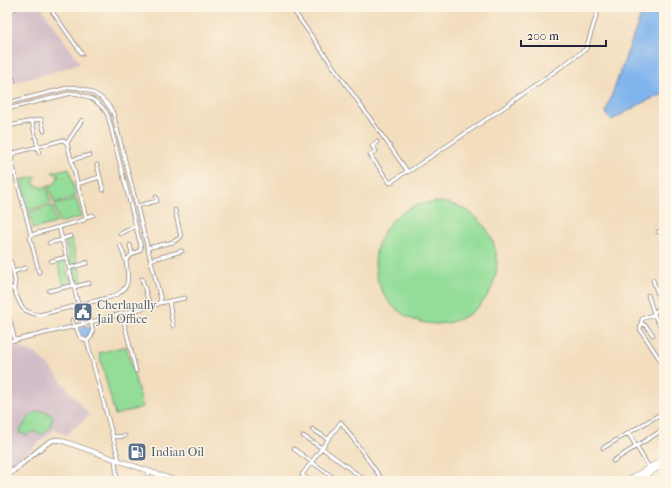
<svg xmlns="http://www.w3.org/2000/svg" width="671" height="488" font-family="'IM FELL French Canon',serif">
  <rect width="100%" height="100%" fill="#fcf5e5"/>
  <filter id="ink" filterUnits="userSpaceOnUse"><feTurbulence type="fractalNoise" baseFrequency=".025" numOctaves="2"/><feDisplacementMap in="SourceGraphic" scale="8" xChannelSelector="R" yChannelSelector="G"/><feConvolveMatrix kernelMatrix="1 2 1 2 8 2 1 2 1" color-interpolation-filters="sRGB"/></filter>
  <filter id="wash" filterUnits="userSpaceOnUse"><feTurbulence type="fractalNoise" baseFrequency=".012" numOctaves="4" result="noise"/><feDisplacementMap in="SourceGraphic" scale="16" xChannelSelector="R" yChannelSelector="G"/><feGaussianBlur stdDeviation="0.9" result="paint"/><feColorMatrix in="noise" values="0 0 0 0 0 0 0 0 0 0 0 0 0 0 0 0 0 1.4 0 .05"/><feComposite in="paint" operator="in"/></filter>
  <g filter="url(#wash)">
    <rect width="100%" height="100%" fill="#f2ddbd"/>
    <path fill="#d2bdc8" d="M7 7H41L80 63 51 73 7 84Z
      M17 347 35 353 50 367 89 415 66 435 55 429 13 464 7 457V351Z"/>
    <path fill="#93dd98" stroke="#5a806a" d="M69 168 76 197 54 203 49 186 54 184 59 176 52 172Z
      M37 176 33 183 42 188 47 186 51 204 28 210 21 180Z
      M77 199 81 217 59 223 54 205Z
      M375 263a61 61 0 1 1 122 0a61 61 0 1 1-122 0Z
      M52 206 56 223 33 229 29 212Z
      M71 238 78 265 71 267 65 239Z
      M64 259 71 285 64 286 57 261Z
      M79 267 83 284 76 286 72 269Z
      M126 346 143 407 115 415 99 353Z
      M39 411C46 412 49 412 53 418L49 429 42 435 40 434 38 432H31L27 436 23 433 20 434V430C26 423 28 413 39 411Z"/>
    <path fill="#80b4ed" stroke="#516b94" d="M644 7H664V94L644 102 614 119 611 120 607 116 606 111Z
      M80 332a6 6 0 1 1 12 0a6 6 0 1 1-12 0Z"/>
  </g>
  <g filter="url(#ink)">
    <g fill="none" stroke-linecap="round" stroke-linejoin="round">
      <defs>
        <path id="minor" d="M49 7 82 54
          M291 7 408 172 509 104 586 49 599 7
          M7 14 17 7
          M7 71 14 81
          M7 103 71 87C88 88 106 97 113 113L161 300 158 304 76 326C78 334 79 338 87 341 94 335 93 331 91 322
          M7 109 72 93C87 95 102 102 108 116L141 247 140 250 130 256 126 261C129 279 131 290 111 297L39 315C34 314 28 313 24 309 16 302 18 288 7 286
          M32 121 41 119 44 131
          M13 125 32 121 39 153
          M377 142 372 146 376 151 370 155 390 183 407 171
          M67 143 82 120
          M71 160 90 155
          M97 165 100 177
          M7 175 15 174
          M77 184 100 177 103 190
          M137 206 157 201 156 197
          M86 217 93 215
          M59 227 84 220 86 217 67 143 63 140 14 153 11 158 31 235 59 227 83 324
          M658 232 664 231
          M120 234 136 226
          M31 235 30 237 39 272
          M62 239 71 236
          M49 243 62 240
          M120 245 126 261
          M130 245 132 254
          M147 248 173 242 181 237 175 210
          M150 260 182 251
          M51 261 67 257
          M11 262 15 281 14 290
          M69 268 87 263V262
          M13 272 25 268
          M142 279 150 306
          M653 280 662 306
          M74 287 89 283
          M49 291 74 285
          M648 295 654 314 642 319 640 329 664 366
          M169 301 173 326
          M160 303 185 298
          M664 304 655 312 654 315 664 333
          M7 308 15 341
          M122 314 136 371
          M72 320 74 326
          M641 323 646 326 653 335
          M658 323 664 322
          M87 341 119 460
          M7 342 76 326
          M659 415 664 422
          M312 429 328 439
          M628 433 649 467
          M303 436 322 448 366 481
          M113 437 125 436
          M603 448 664 412
          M294 449 338 481
          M115 459 117 481
          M613 461 664 429
          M7 465 12 471
          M660 466 664 472
          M90 481 94 479
          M146 481 149 472
          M310 481 302 475 341 422 381 478 379 481"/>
        <path id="tertiary" d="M7 476 46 444 53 440H60L177 481"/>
        <path id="primary" d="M627 481 664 459
          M635 481 664 464"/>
      </defs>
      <use href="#minor" stroke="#8a807c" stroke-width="4.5"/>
      <use href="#tertiary" stroke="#8a807c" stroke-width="5.5"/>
      <use href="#primary" stroke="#8a807c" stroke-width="6"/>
      <use href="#minor" stroke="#fff" stroke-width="3"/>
      <use href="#tertiary" stroke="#fff" stroke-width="4"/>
      <use href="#primary" stroke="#fff" stroke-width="5"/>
    </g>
  </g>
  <defs>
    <symbol id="civic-square" viewBox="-11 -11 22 22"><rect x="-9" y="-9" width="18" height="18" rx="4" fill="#5c6f8a" stroke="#fcf5e5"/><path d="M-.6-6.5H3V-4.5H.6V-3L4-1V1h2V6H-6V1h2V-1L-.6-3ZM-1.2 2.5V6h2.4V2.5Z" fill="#fff"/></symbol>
    <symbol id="fuel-square" viewBox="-11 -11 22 22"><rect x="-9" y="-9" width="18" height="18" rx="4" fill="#5c6f8a" stroke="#fcf5e5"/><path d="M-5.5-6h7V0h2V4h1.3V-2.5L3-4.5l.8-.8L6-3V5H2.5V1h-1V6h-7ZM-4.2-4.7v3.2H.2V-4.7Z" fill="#fff"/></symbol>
  </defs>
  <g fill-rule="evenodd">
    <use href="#civic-square" x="72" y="301" width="22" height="22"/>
    <use href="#fuel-square" x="126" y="441" width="22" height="22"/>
  </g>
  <g text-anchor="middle" stroke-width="3" stroke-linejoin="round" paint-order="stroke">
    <g font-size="12" fill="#4e5e75" stroke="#fcf5e5" text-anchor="start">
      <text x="97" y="309">Cherlapally<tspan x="97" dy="14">Jail Office</tspan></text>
      <text x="151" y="456">Indian Oil</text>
    </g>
  </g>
  <rect width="671" height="488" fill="none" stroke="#fcf5e5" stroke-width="24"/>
  <path d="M521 40v6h85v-6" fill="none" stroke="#22223b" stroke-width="2"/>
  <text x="527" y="40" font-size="12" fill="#22223b" stroke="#fcf5e5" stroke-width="3" paint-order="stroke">200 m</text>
</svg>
